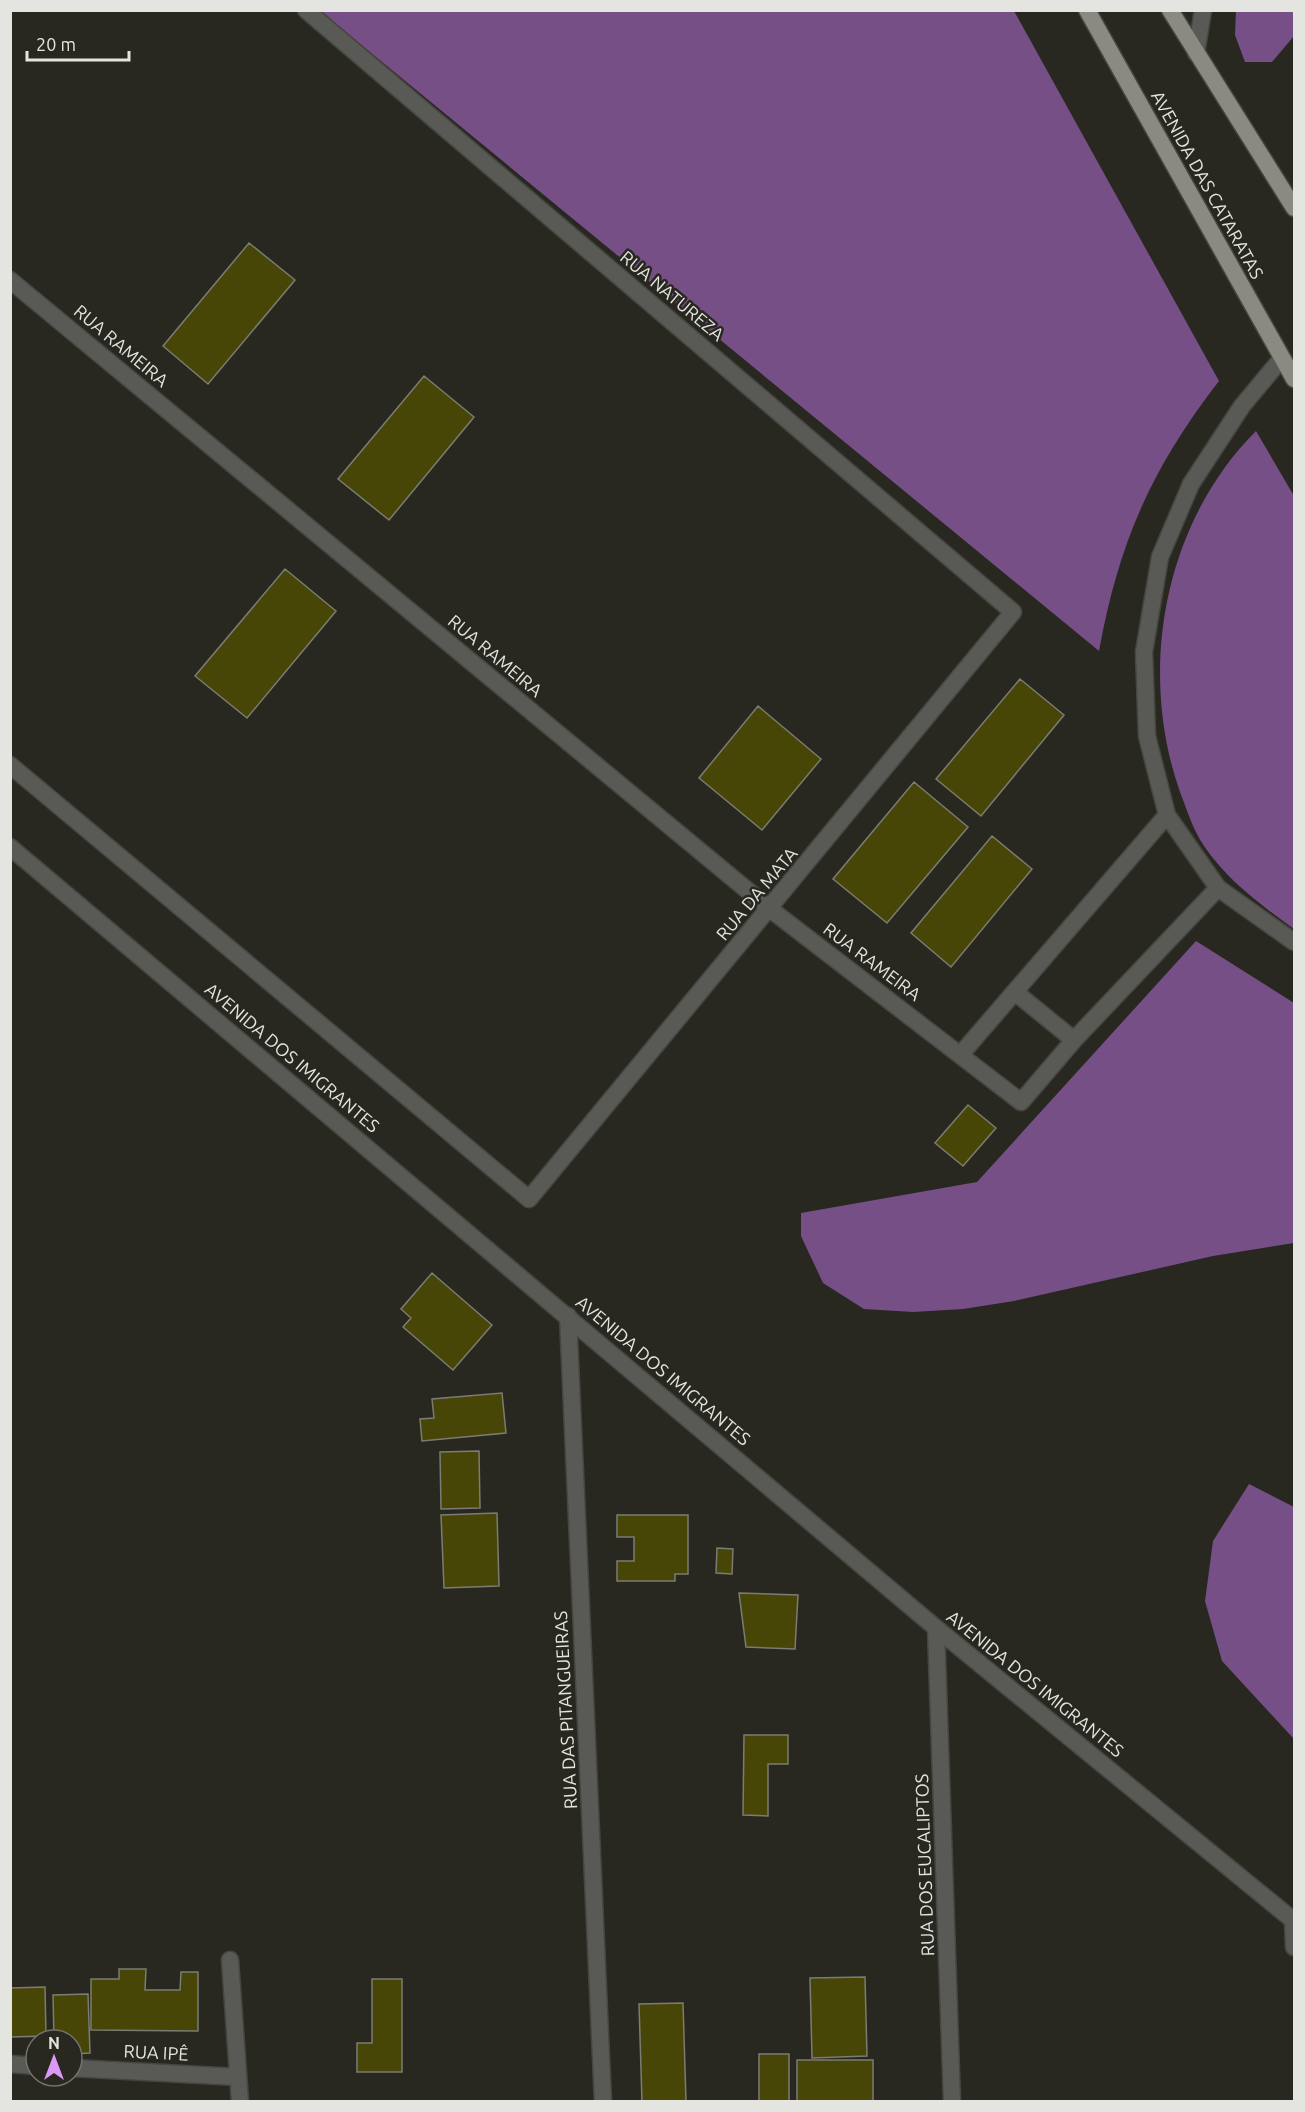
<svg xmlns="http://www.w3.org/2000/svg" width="1305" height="2112" font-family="Ubuntu,sans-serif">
  <rect width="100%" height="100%" fill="#282821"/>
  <path fill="#774f87" d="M320 11H1014L1219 381C1151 469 1119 542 1099 651Z
    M1236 11H1294V36L1272 62H1245L1235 35Z
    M1256 431 1294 496V929C1262 906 1227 880 1204 846 1193 830 1187 810 1180 792 1137 670 1164 523 1256 431Z
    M1196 941 1294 1003V1243L1213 1256 1014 1301 963 1309 913 1312 864 1309 823 1283 801 1236V1213L977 1182Z
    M1249 1484 1294 1507V1739L1222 1661 1205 1601 1213 1541Z"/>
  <path fill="#484607" stroke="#7b7c73" stroke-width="1.5" d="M249 243 295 280 208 384 163 346Z
    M424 376 474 417 389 520 338 479Z
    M285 569 336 611 247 718 195 676Z
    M1020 679 1064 715 981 816 936 779Z
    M758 706 821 759 762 830 699 778Z
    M914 782 968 827 887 923 833 879Z
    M992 836 1032 869 951 967 911 933Z
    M968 1105 996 1128 963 1166 935 1143Z
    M432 1273 492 1325 453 1370 403 1327 411 1318 401 1309Z
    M502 1393 506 1433 422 1441 420 1419 434 1418 432 1399Z
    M479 1451 480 1508 441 1509 440 1452Z
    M497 1513 499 1586 444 1588 441 1515Z
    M617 1515H688V1574H675V1581H617V1561H634V1537H617Z
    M717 1548 733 1549 732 1574 716 1573Z
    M739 1593 798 1595 795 1649 746 1647Z
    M744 1735H788V1764H768V1816L743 1815Z
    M119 1969H146L145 1990H180L181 1972H198V2031L91 2030V1979H119Z
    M865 1977 867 2056 812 2058 810 1978Z
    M372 1979H402V2072H357V2043H372Z
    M45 1987 46 2036 10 2037V1988Z
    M88 1994 90 2053 72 2054V2040H54L53 1995Z
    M683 2003 686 2102H642L639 2004Z
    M759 2054H789V2102H759Z
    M797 2060H873V2102H797Z"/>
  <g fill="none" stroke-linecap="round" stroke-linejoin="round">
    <defs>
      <path id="minor" d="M1196 53 1203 10
        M10 280 770 909 1021 1102 1074 1040 1218 888
        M1282 358 1242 406 1191 484 1160 557 1144 652 1147 736 1167 815 1218 888 1294 942
        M10 765 529 1199 1013 612 306 10
        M1016 993 1074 1040
        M961 1054 1167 815
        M568 1316 603 2102
        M936 1628 952 2102
        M1293 1920 1294 1947
        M230 1960 240 2102
        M10 2064 36 2066
        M72 2068 238 2077"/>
      <path id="tertiary" d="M10 847 936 1628 1294 1921"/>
      <path id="primary" d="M1087 10 1294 379
        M1170 10 1294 208"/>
    </defs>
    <use href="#minor" stroke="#464640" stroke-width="19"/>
    <use href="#tertiary" stroke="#464640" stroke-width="19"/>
    <use href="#primary" stroke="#464640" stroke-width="19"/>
    <use href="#minor" stroke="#595956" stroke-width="16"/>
    <use href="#tertiary" stroke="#595956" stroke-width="16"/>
    <use href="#primary" stroke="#8a8a83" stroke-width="16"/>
  </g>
  <g text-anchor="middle" stroke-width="5" stroke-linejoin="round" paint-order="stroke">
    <g font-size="18" fill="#e4e4e0" stroke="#282821">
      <text transform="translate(1207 185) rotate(61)" y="6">AVENIDA DAS CATARATAS</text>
      <text transform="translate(672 296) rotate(40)" y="6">RUA NATUREZA</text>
      <text transform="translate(121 346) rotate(40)" y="6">RUA RAMEIRA</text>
      <text transform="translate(495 656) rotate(40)" y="6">RUA RAMEIRA</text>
      <text transform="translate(757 894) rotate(-50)" y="6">RUA DA MATA</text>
      <text transform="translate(872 962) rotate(37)" y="6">RUA RAMEIRA</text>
      <text transform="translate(292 1058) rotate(40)" y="6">AVENIDA DOS IMIGRANTES</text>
      <text transform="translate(663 1371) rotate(40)" y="6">AVENIDA DOS IMIGRANTES</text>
      <text transform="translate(1035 1684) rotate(39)" y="6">AVENIDA DOS IMIGRANTES</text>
      <text transform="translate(566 1710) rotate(-93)" y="6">RUA DAS PITANGUEIRAS</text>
      <text transform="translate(925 1865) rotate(-92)" y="6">RUA DOS EUCALIPTOS</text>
      <text transform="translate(156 2053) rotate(3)" y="6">RUA IPÊ</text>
    </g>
  </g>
  <rect width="1305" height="2112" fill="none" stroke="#e4e4e0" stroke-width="24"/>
  <g transform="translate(54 2058)"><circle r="28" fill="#282821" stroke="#73736d" stroke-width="1.5"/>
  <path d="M0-4.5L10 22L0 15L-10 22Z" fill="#db99f5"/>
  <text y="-9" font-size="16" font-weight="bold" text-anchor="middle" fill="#e4e4e0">N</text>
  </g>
  <path d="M27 51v9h102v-9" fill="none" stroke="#e4e4e0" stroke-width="3"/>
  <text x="36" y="51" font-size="18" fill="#e4e4e0" stroke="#282821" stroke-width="4.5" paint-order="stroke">20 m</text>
</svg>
